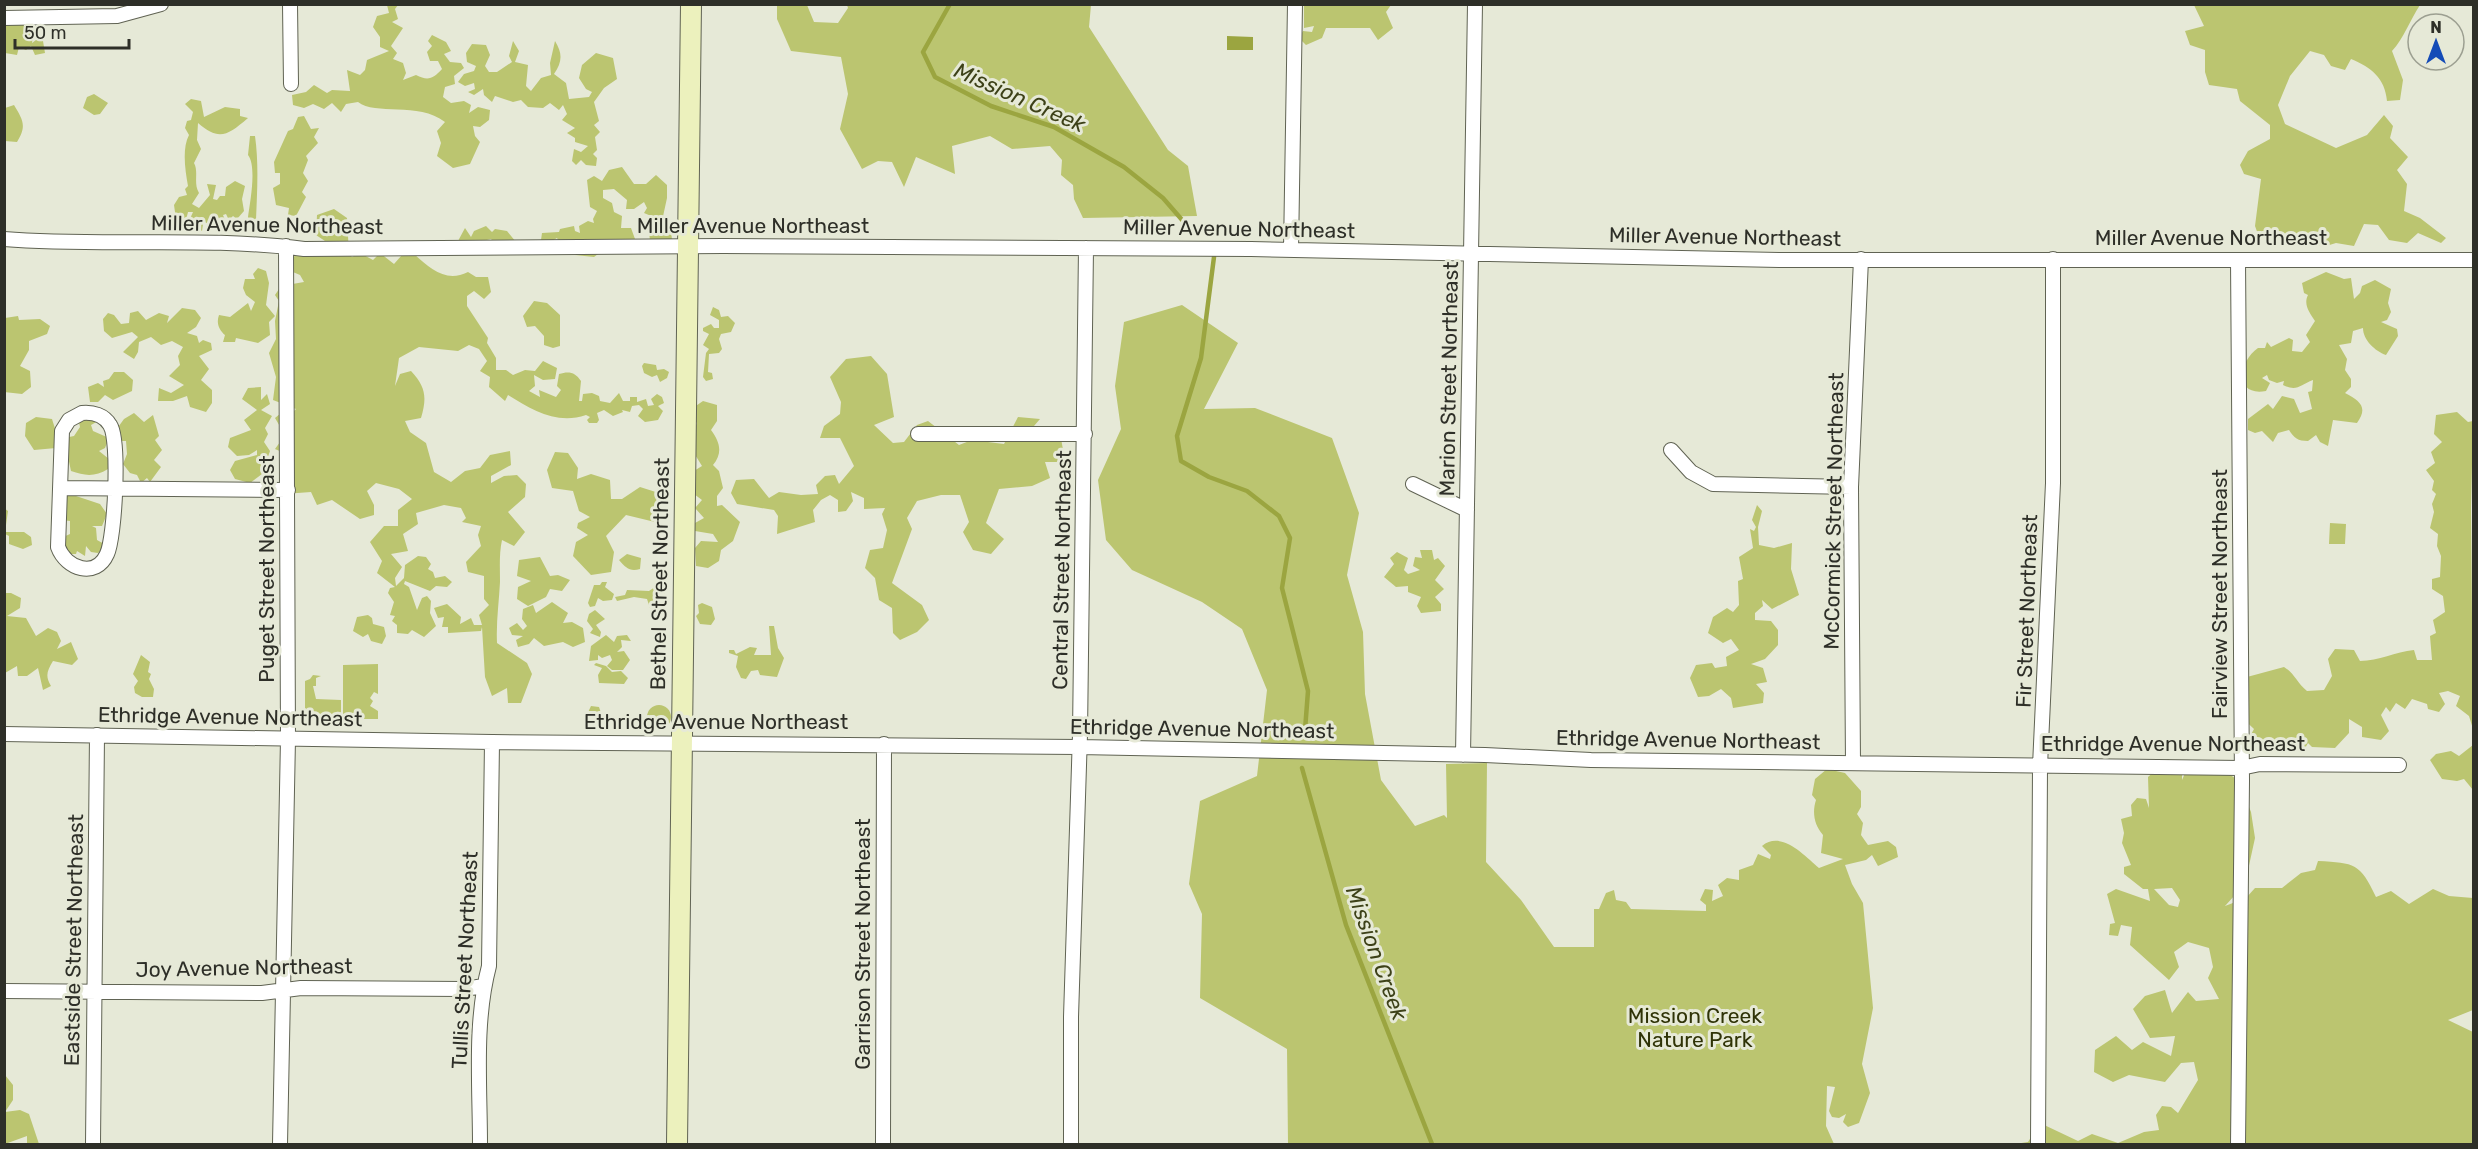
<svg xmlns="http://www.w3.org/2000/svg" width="2478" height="1149" font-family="Rubik,sans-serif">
  <rect width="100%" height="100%" fill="#e6e9d7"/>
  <path fill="#bbc570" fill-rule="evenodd" d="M387 5H398L395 9 398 19 392 22 403 28 391 46 397 53 393 59 403 63 406 73 403 80 416 75C428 81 433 79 442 69L438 61H430L427 52 432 46 428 41 432 35 446 42 451 51 444 54 450 62 461 63 464 68 454 76 455 84 445 87 443 97 451 103 464 101 471 105 469 113 478 107 490 110 489 120 480 127 473 126 475 136 480 142 470 164 453 168 437 156 441 143 437 131 445 122C418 101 375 116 358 102L346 104 341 112 332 103 324 109 313 104 304 108 293 105 292 95 306 92 314 85 327 93 332 90 350 91 347 70 360 75 365 70 367 60 389 51 380 47V37L373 27 377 16 389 13Z
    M777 5H807L814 22 838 23 848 8 847 5H1091L1089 27 1168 150 1188 166 1197 216 1083 218 1074 199 1073 185 1061 175 1062 160 1050 146 1012 149 990 136 952 146 955 174 916 157 904 187 892 162 878 161 862 169 840 129 848 94 841 57 791 51 777 19Z
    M1304 5H1391L1386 12 1393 28 1378 40 1370 28H1326L1322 38 1306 45 1299 38 1303 31 1312 32 1314 26 1304 28Z
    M2194 5H2420C2410 20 2404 38 2392 51L2403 80 2400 100 2387 101C2385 78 2371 67 2351 59L2345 70 2331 66 2324 55 2310 51 2290 76 2278 105 2285 124 2336 148 2367 135 2384 115 2393 126 2390 138 2408 157 2397 170 2407 184 2404 211 2420 218 2446 238 2441 243 2418 233 2407 243 2389 240 2378 225 2364 224 2354 246 2336 243 2323 247 2312 243 2290 246 2259 237 2255 226 2261 179 2244 174 2240 165 2248 151 2270 139V125L2240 101 2237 89 2209 85 2205 72V50L2190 45 2185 31 2204 26Z
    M25 22 34 29 32 43 36 40 43 41 45 53 35 55 31 46 26 50 19 47 17 55 5 53V23Z
    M513 41 519 51 515 62 528 65 526 86 531 91 541 78 551 75 550 63 555 41C563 54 562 62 554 74L566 83 569 99 589 97 592 92 586 89 579 78 582 65 596 53 613 58 617 79 604 88 594 102 599 121 594 125 600 132 595 137 597 150 593 154 597 158 596 166 586 165 581 160 576 165 572 161 574 149 581 152 588 146 575 142V138L567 133 575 128 562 120 567 114 563 105 559 110 550 103 543 108 528 107 521 100 513 102 495 96 492 102 484 95 483 89 474 95 468 92 475 89 474 83 465 86 458 82 464 74 474 71 476 66 467 62 466 53 472 44 486 45 490 55 485 66 489 72H497L512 62 509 56Z
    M94 94 108 103 100 114 94 115 83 108 87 97Z
    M191 99 201 101 204 117 225 107 240 109V116L248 118C227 136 219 141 198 123L197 140 201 149 194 163C199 172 193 183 199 193L192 204 199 208 210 195 207 184 216 185 213 199 217 200 220 196H225L226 187 235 181 245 186 242 199 244 211 237 219 233 216 229 220 226 214 223 215 225 220 220 225 206 223 204 218 202 231 189 221 193 212H188L186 220 176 219 174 205 179 197 187 195 185 189 188 186C185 170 182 148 189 135L185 128 187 121 191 120 193 112 185 104Z
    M14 105C23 120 27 126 17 142L5 141V108Z
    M304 116 311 129 319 128 314 137 318 143 306 156 308 160 303 173 308 181 302 192 306 197 296 216 288 215 289 208 276 205 273 188 280 184V173H275L274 162 288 131 293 129 298 117Z
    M250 136H255C259 164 257 193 256 220L250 221 248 217C250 203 257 166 248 155Z
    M622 167 634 184H646L656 175 667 185V198L662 221 671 227 672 241H650L648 222 656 218 644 213 647 208 644 202 634 209H626L627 200 614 189 603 190V198L612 203 614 212 622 216 621 228H631L635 239 622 250 612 244 594 257 575 255V242L563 249 557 238 548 243 541 240 542 233 559 232 560 229 574 226 575 231 580 233 579 226 588 221 594 223 593 219 597 211 590 207 587 180 594 176 602 181 609 170Z
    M334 209 347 218 349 254 352 257 360 253 373 260 380 253 394 264 402 255 414 254C431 269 446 283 468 272L476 277H488L491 292 484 299 474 291 467 296V306L488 338 487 343 496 358V370H506L513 375 525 370 535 371 543 361 557 368 555 379 543 380 534 375 535 386 529 391 540 397 539 390 556 397 561 390 557 386 559 374C569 371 575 372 581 381L579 401H582L583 394 592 393 599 396 600 401 610 403 619 393 623 401H630V397H637V402L646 399 648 406 654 405 651 399 657 394 662 397 664 403 658 406 663 411 658 420 645 422 638 416 643 409 639 405 632 406 630 412 622 410 623 412 613 416 604 410 597 413 599 420 597 423H589L587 420 590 417 586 415C557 425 532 410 508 395L505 401 489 387 490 377 480 371 487 361 479 349 469 345 458 351 419 347 399 358 395 386 400 374 411 371C426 387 427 398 421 418L405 421 410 432 426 443 434 472 451 482 465 471 480 468 490 455 510 451 511 465 491 476V483L504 476 517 475 526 484 525 497 508 512 525 532 514 546 502 540C499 554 500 568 500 582 499 602 496 622 497 643L527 663 532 674 521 703H508L507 688 492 696 485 677 482 627 481 631 448 633V627H442L444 617 438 618 434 608 447 604 461 617 460 624 471 618 474 625H482L479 615 489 605 484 599V576L468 572 466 562 481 546 478 535 481 526 462 522 466 518 461 508 444 505 416 513 418 524 403 534 408 551 391 554 402 567 395 578 396 586 404 578 405 565 418 556 426 557 431 564 428 569 433 572 435 578 445 576 452 582 447 587 436 586 430 591 405 581 404 584 409 587 417 610 422 598 427 596 431 601 430 613 436 626 424 637 412 630 408 634 397 633V625L392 621 395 616 390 615 394 602 388 593 390 588 395 587 377 573 382 561 370 542 384 526H398V510L412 499 399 489 376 483 367 491 374 505V515L360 519 332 500 317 505 311 492 284 494 291 456 275 449 285 435 275 418 281 413H292L296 409 273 400 276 377 269 353 276 339 275 321 279 301 275 295 281 286 304 282 300 275 281 267C293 254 310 249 325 241L316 235 317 215Z
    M486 226 492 232 495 229 507 231 516 242 495 244 491 239 462 246 458 241 465 228 471 237 474 231Z
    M258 268 266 271 269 283 266 305 275 316 269 322 270 335 258 343 236 338 235 342H223L225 335C219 330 216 323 219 315L230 317 248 303 251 311 255 302 246 295 243 288 245 279H255L253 274Z
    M2326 272 2344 279 2351 278 2354 299 2360 293 2362 286 2375 280 2391 289 2388 303 2391 312 2387 320 2381 322 2397 329 2398 336 2386 355C2375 351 2363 340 2363 328L2353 331 2351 343 2339 345 2347 359 2345 370 2351 379V387L2345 393C2361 401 2368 408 2357 423L2333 420 2328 446 2320 442 2316 435 2308 441C2298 441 2294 438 2289 430L2278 433 2273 442 2262 431 2255 433 2248 430V419L2268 404 2273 409 2282 396 2294 399 2300 413 2312 409 2308 392 2312 391 2313 380C2300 385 2297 392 2283 385L2284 381 2277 383 2269 380 2267 375 2262 378 2270 383 2266 391C2234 397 2238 362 2258 348H2265L2267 342 2271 347 2289 338 2293 340 2292 351 2302 352 2310 342 2306 335 2315 321C2310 313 2303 305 2308 295L2304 293 2302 283Z
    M534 301 547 303 560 315V346L553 348 544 345V336L535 326 527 327 523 316Z
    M1182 305 1238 343 1204 409 1255 408 1332 438 1359 513 1347 575 1363 632 1365 694 1381 780 1415 826 1444 815 1447 818 1446 764 1487 763 1486 862 1521 900 1554 947H1594V909H1599L1606 893 1614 890 1616 900 1626 902 1631 909 1706 911V905L1700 900 1705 889 1713 890 1712 901 1723 896 1718 885 1727 878 1739 880V870L1753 865 1758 854 1770 859 1771 855 1762 846C1781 830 1804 855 1819 868L1843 859 1821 853 1823 835C1814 825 1812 812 1816 800L1812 795 1815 779 1827 769 1845 773 1861 791V807L1857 814 1863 823 1861 835 1868 845 1888 841 1896 847 1898 857 1878 866 1872 855 1866 860 1845 865 1852 884 1863 903 1873 1008 1862 1064 1870 1093 1859 1123 1848 1127 1843 1122 1846 1114 1839 1118 1832 1117 1829 1111 1835 1087 1827 1086 1826 1126 1834 1144H1288L1287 1049 1200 998 1202 914 1189 884 1200 801 1257 776 1267 690 1242 629 1202 602 1132 570 1106 540 1098 480 1121 429 1115 386 1124 322Z
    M713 307 719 310 721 317 728 316 735 323 731 332 721 334 719 339 722 349 719 353 709 354 708 372 712 373 713 379 706 381 703 377 706 353 709 349 703 345 709 334 703 331V328L711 324 714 328H719V320L710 315Z
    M182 308 195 310 201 318 196 327 187 333 197 336 199 343 203 340 211 343 212 350 199 356 209 369 201 380 212 390V403L206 412 190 407 187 396 173 401H158L159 388 171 393 184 385 169 376 180 365 178 356 183 347 172 341 161 345 151 337 139 342 138 352 134 359 123 352 138 337 132 332 112 338 104 331 103 319 108 313 114 315 121 324 129 323 130 313 138 311 146 320 159 313 169 316 167 323Z
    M18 316 19 320 40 319 50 326 47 334 29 341V350L20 366 30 371 31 387 22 394 4 392 5 318Z
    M871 356 887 374 894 417 874 425 893 443 904 442 917 425 928 421 959 445 972 440 1004 444 1018 417 1040 419 1021 441 1061 438 1065 462H1045L1050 478 1032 486 999 489 986 523 1004 539 991 554 973 550 963 532 969 522 960 495H941L917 501 907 518 912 529 892 583 922 605 929 620 917 632 900 640 893 633 892 608 879 600 875 578 865 568 870 550 883 548 887 530 882 514 885 508 864 509V498L851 492 853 501 846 511 838 512V500L830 495 821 500 813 510 815 522 777 534 778 516 774 510 737 504 731 493 736 480 754 479 769 498 779 492 801 495 818 494 816 485 825 476 835 475 839 484 854 466 840 438H820L824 426 840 414 841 402 830 377 846 359Z
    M644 363 656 365 657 370 664 369 669 372 667 378 660 382 657 375 652 377 644 373 642 366Z
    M114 372H124L133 380 132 391 113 400 105 395 98 402H90L88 387 98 383 104 387 103 381 109 379Z
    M261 387V400L267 394 270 404 261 410 272 416 265 428 268 434 264 442 270 451 262 474 250 483 235 479 230 470 235 461 257 455V450L249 455 237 456 228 447 230 438 251 430 244 420 257 410 242 399 248 388Z
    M703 401 717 405V421L711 430C720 442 723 453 713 465L719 471 723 488 717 496V506L722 505 740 522 733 541 721 550 719 561 708 568 696 566 695 548 701 541 718 542 713 534 695 531V523L704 518 695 508 702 500 690 491 689 474 702 466 689 445 697 423 687 412Z
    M76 408H95L102 419 91 425 93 431 109 438 105 448 99 451 109 459 108 469C95 477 85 476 71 471L64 438 74 436 80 427Z
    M2457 412 2468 422 2473 421 2471 508 2473 729 2469 716 2456 706 2460 696 2448 691 2439 693 2445 704 2439 712 2428 709 2427 704 2412 699 2405 709 2396 703 2390 712 2386 707 2381 715 2389 731 2381 740 2362 737V727L2349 719V733L2335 748 2312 747 2308 743 2304 750 2284 751 2270 746 2266 750 2256 747 2248 740 2254 729 2237 713 2234 703 2249 684 2247 677 2284 667C2295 674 2297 683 2307 691L2324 690 2332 676 2328 659 2335 649 2354 650 2360 661C2379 661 2395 652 2414 650L2417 660H2432L2430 636 2436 633 2433 620 2445 612 2443 596 2432 589V579L2440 577 2441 556 2437 546 2438 534 2430 528 2434 512 2432 504 2436 494 2432 490 2434 481 2426 470 2435 463 2431 452 2442 442 2434 434 2436 415Z
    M134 413 144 422 153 415 159 436 155 440 162 450 154 460 161 467 150 482 147 478 141 483 137 475 130 473 123 464 127 454 126 441H119L116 430 124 419Z
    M36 417 52 419 57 435 56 448 34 450 25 436 26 423Z
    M555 452 568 453 578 468 577 479 591 474 610 480 611 499H622L640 487 662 494 664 516 655 522 626 515 606 536 614 552 611 572 591 575 573 556 576 542 588 535 577 528 578 523 590 517 579 511 573 491 552 488 547 470Z
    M67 493 100 504 107 514 102 526H92L96 528 97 540 106 545 98 553 91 552 86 546 85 556 77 551 76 554H67L61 538 70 534V521L62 520Z
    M1757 505 1762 511 1758 527 1759 545 1774 548 1792 543 1791 569 1799 595 1772 609 1762 600 1763 606 1755 613V620L1771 621 1778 630V645L1765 659 1751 664 1763 668 1767 682 1756 684 1764 693 1763 703 1733 708 1731 698 1721 689 1709 696 1698 697 1690 678 1696 665 1712 663 1715 668 1727 666 1726 657 1739 650 1731 639 1723 643 1708 633 1713 617 1727 608 1733 612 1739 605 1738 581 1743 579 1739 557 1753 548 1750 529 1754 531 1756 527 1752 520Z
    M4 508 8 511 5 532H24L31 537 32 545 23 549 9 544V536L5 534Z
    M2330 523 2346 524 2345 544H2329Z
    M1420 550H1432L1434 560 1438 558 1445 566 1435 580 1444 589 1435 597 1441 604V611L1421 613 1417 606 1421 597 1408 592V586L1396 587 1384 577 1394 564 1390 558 1397 552 1408 558 1404 570 1408 574 1420 570 1413 566 1415 557 1422 558Z
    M627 554 641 558 640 569C630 572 626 568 619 560Z
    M540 557 550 576 558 575 570 580 562 591 550 589 546 597 528 606 517 599 518 587 531 581 517 576 519 560Z
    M602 582H607L605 587 614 594 612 600 603 601 598 598 595 606 590 607 588 603 594 585H600Z
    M655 587 663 590 667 598 654 609 650 608 647 599 634 597 617 601 615 597 625 595 627 590 649 591Z
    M5 593H11L21 598 20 608 7 616 26 618 36 636 48 628 57 632 61 641 57 649 71 642 78 659 72 665 53 661C47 671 45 676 51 686L43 690 38 668 27 676H18L17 666 5 673Z
    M552 602 568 613 563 623 572 622 583 628 585 642 573 647 563 642 544 646 534 638 529 644 518 647 516 640 523 636 512 635 509 628 517 623 523 630 527 626 522 619 523 609 533 605 536 613Z
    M702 603 712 607 715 619 711 625 700 624 696 616 699 613 698 605Z
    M595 610 605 619 596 625 601 632 600 637 590 633 593 629 587 621 589 614Z
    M368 615 372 618 373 624 384 627 386 636 382 644 371 641 368 634 363 637 353 631 357 617Z
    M769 626H774L778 648 784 658 777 677 760 675 758 670 751 671 746 679 741 678 736 667 738 656 729 653V650H734L736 654 750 647 757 648 754 655H771Z
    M606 635 614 642 617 636 627 635 631 641 621 640 622 647 617 652 624 651 630 660 623 670H612L607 666 612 660 610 655 602 658 598 655V660L589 661 591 646Z
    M141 655 150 662 148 672 151 674 149 679 154 689 153 697H142L135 693 134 687 138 681 133 674Z
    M596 663 606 666 612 672 621 671 628 678 624 684 599 683 598 675 602 668 594 665Z
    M378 664V694L374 692 370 698 373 701 370 706 378 711V719H343V665Z
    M313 675 321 676 316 678V686H313L316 699 341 700V719L305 720V681L310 679Z
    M647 717a12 12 0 1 1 24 0a12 12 0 1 1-24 0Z
    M591 706 599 707 602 716 608 717V724L602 728H588L583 723Z
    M2473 745V790L2464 779 2457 781 2442 779 2430 760 2436 754 2451 751 2459 756Z
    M2168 759 2182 769V780L2186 771 2229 774 2249 788 2245 797 2251 812 2255 838 2245 884 2225 906 2246 898 2255 888H2282L2301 873 2315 870 2318 861C2355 863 2360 863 2376 897L2391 891 2409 904 2433 889 2449 896 2473 898V1010L2448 1020 2473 1032V1144H2015L2028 1142 2040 1123 2078 1141 2092 1134 2118 1143 2144 1132 2159 1130 2156 1115 2162 1106 2171 1107 2178 1113 2198 1080 2194 1062 2181 1063 2165 1082 2129 1075 2113 1082 2094 1072 2095 1050 2116 1036 2132 1050 2143 1042 2171 1056 2175 1036 2150 1038 2133 1009 2145 996 2165 990 2172 1013 2188 992 2196 1001 2219 999 2208 978 2213 967 2209 948 2188 942 2174 952 2179 967 2169 980 2130 945 2132 927 2121 925 2118 936 2109 935 2110 924 2115 923 2107 894 2116 889 2150 901 2148 889H2143L2124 874V867L2131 865 2122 843 2124 833 2121 819 2132 816 2131 805 2137 798 2146 799 2149 808 2148 777ZM2172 888 2180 900 2178 907 2169 905 2154 889Z
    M5 1075 13 1085V1100L5 1112 20 1110 29 1114 39 1144H27V1136L5 1144Z"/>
  <path fill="#9ba540" d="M1227 36 1253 37V50H1227Z"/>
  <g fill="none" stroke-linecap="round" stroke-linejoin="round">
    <path stroke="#9ba540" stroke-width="4.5" d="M950 4 923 52 935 77 991 106 1054 127 1124 167 1163 198 1183 221
      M1214 257 1201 358 1177 436 1181 461 1209 477 1247 491 1279 516 1290 538 1282 588 1308 691 1305 730
      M1302 768 1346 925 1432 1144"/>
    <defs>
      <path id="street" d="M290 4 291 84
        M4 18 117 16 161 4
        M4 239C104 247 205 236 304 249L723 246 1251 249 1779 260H2474
        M1291 250 1295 4
        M82 413C93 412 104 415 110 425 120 440 115 537 107 554 96 579 66 569 58 547L62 431 69 420Z
        M918 434H1085
        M1671 450 1691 472 1713 484 1851 487
        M1413 484 1467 510
        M60 488 288 490
        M4 734 492 742 1079 747 1485 755 1591 760 2241 768 2260 764 2399 765
        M1463 755 1475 4
        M1853 763 1851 487 1861 259
        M4 991 262 993 301 988 464 989 484 986
        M93 1144 97 735
        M280 1144 288 739 286 246
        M480 1144C480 1086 474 1023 489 966L492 742
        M883 1144 884 744
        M1071 1144V1017L1080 734 1086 248
        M2038 1144 2040 766 2053 483V259
        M2238 1144 2242 781 2238 260"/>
      <path id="secondary" d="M677 1144 691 4"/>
    </defs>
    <use href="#street" stroke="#606353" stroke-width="16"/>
    <use href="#secondary" stroke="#606353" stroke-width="22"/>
    <use href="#street" stroke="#fff" stroke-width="14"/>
    <use href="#secondary" stroke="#ecf1bd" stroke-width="20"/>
  </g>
  <g text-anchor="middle" stroke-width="6" stroke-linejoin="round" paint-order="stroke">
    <g font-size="21" fill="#2e2f28" stroke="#e6e9d7">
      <text transform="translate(267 225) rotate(1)" y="7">Miller Avenue Northeast</text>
      <text x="753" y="233">Miller Avenue Northeast</text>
      <text transform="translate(1239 229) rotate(1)" y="7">Miller Avenue Northeast</text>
      <text transform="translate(1725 237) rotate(1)" y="7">Miller Avenue Northeast</text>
      <text x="2211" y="245">Miller Avenue Northeast</text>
      <text transform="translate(1449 379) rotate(-89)" y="7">Marion Street Northeast</text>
      <text transform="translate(1834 511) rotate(-89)" y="7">McCormick Street Northeast</text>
      <text transform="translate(267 569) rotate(-90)" y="7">Puget Street Northeast</text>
      <text transform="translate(1062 570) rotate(-89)" y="7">Central Street Northeast</text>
      <text transform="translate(660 574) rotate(-89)" y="7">Bethel Street Northeast</text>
      <text transform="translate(2220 594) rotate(-90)" y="7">Fairview Street Northeast</text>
      <text transform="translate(2027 611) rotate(-88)" y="7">Fir Street Northeast</text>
      <text transform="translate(230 717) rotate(1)" y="7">Ethridge Avenue Northeast</text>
      <text x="716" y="729">Ethridge Avenue Northeast</text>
      <text transform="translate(1202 729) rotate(1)" y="7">Ethridge Avenue Northeast</text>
      <text transform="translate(1688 740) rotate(1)" y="7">Ethridge Avenue Northeast</text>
      <text x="2173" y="751">Ethridge Avenue Northeast</text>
      <text transform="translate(74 940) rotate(-89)" y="7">Eastside Street Northeast</text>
      <text transform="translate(863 944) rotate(-90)" y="7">Garrison Street Northeast</text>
      <text transform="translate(465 960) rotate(-87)" y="7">Tullis Street Northeast</text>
      <text transform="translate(244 968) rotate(-1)" y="7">Joy Avenue Northeast</text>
    </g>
    <g font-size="21" fill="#2f3307" stroke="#e6e9d7">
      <text x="1695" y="1023">Mission Creek<tspan x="1695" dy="24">Nature Park</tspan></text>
    </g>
    <g font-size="22" font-style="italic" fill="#3d4118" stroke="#e6e9d7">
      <text transform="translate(1020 97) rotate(24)" y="8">Mission Creek</text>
      <text transform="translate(1377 953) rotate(70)" y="8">Mission Creek</text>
    </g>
  </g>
  <rect width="2478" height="1149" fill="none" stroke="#2e2f28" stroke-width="12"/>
  <g transform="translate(2436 42)"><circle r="28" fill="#e6e9d7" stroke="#9c9f91" stroke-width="1.5"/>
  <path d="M0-4.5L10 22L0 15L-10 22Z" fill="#144bb7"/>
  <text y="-9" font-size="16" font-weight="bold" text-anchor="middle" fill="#2e2f28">N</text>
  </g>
  <path d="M15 39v9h114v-9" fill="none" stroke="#2e2f28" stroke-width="3"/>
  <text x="24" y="39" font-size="18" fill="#2e2f28" stroke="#e6e9d7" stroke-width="4.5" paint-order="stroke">50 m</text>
</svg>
